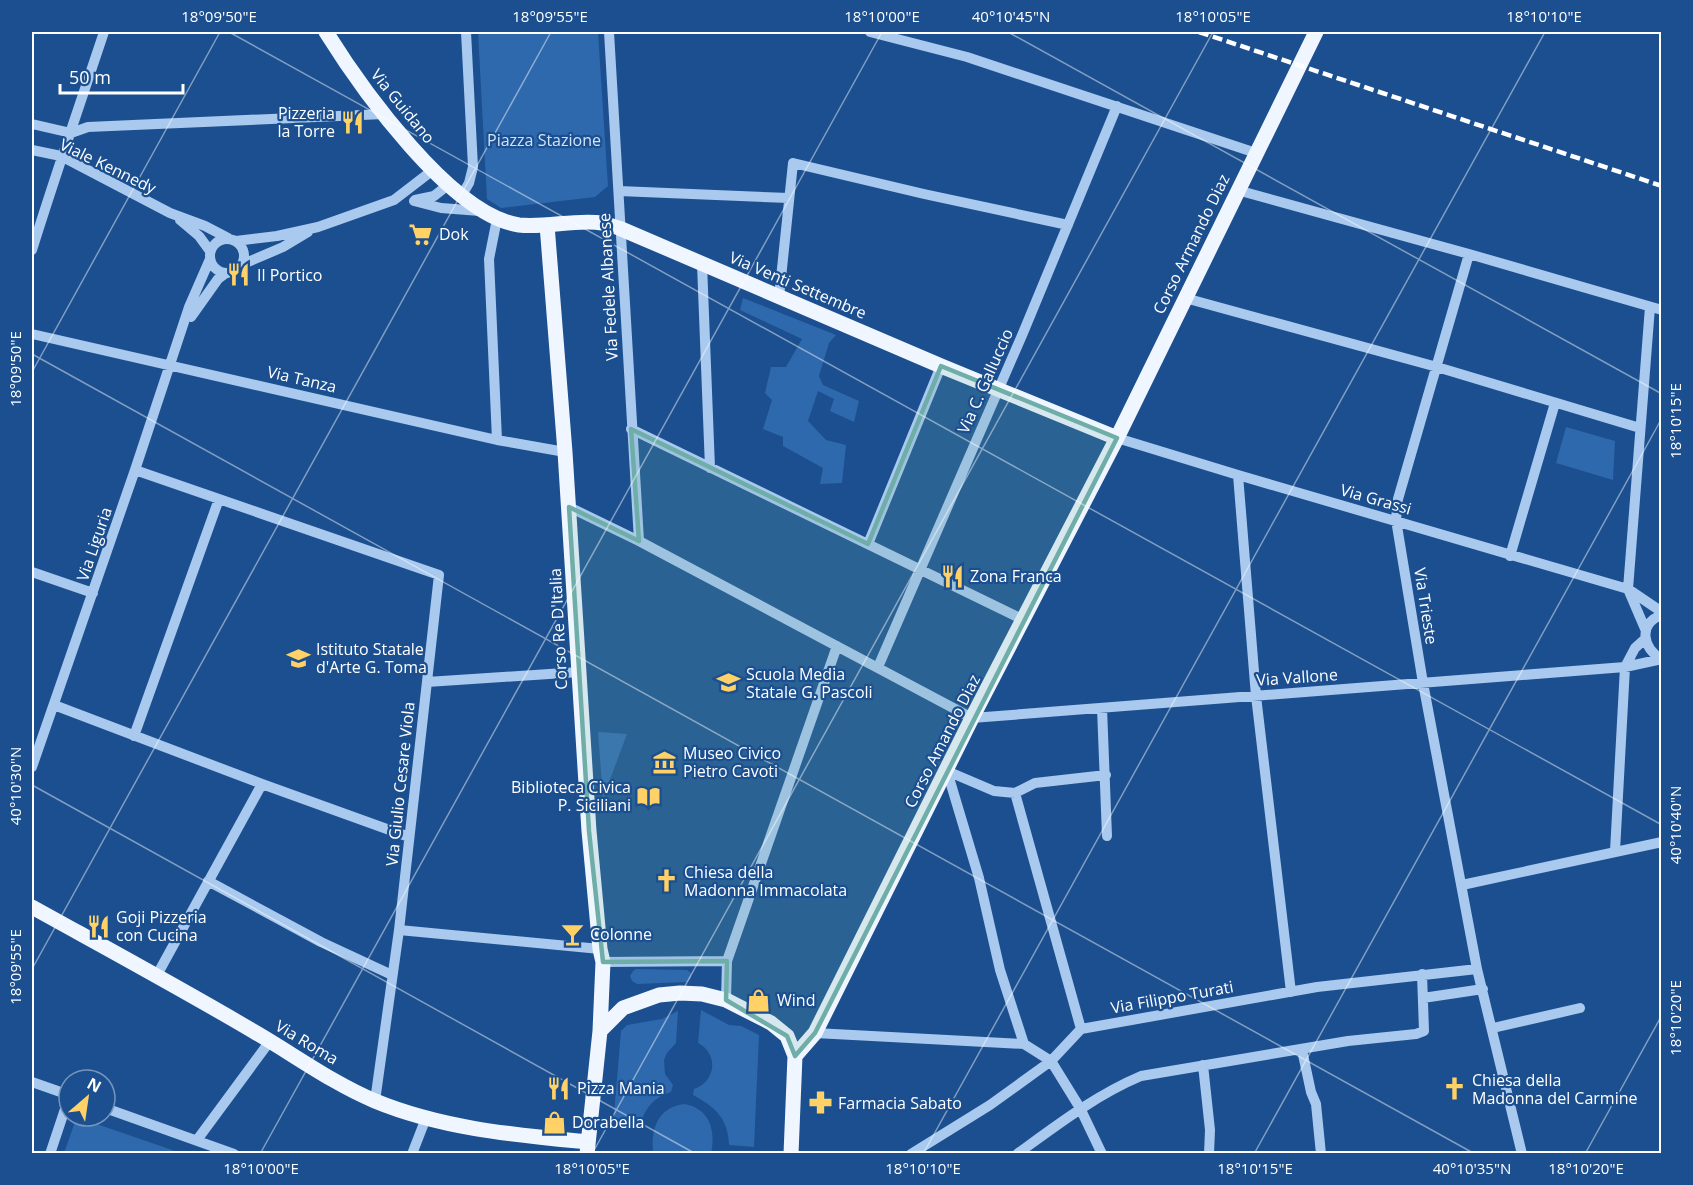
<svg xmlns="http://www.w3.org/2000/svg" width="1693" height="1185" font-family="'Open Sans',sans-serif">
  <rect width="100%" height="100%" fill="#1b4f8f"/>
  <path fill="#2e69ad" d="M478 32H598L608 186 595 197 501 208 487 199Z
    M743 298 836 335 829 343 819 376 823 385 859 401 854 422 830 411 834 399 818 391 808 421 826 440 846 445 842 483 820 484 823 468 783 446V437L763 429 772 400 765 393 771 367H786L802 339 740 310Z
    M1566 427 1615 441 1613 480 1556 463Z
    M598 732 627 734 603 798Z
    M636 969 687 970 691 973V978L687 982 637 984 632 981 630 976 633 971Z
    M701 1010 729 1025 741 1026 759 1035 754 1147 729 1145C728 1118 715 1107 693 1095L694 1089C716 1081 719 1054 698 1043Z
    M678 1011 676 1043 667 1053 664 1060 665 1074 673 1085 671 1092C652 1098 644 1110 639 1128L613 1126 621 1031 627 1025 662 1019Z
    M684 1104C710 1108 716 1131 711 1153H653C651 1129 657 1108 684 1104Z
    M76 1119 85 1120 181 1153H64Z"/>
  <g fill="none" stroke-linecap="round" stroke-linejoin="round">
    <path stroke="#a9c9ee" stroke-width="10" d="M609 32 639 541
      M870 32 967 57 1256 153
      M32 124 71 133
      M71 133 88 127 384 114
      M32 150 61 156 170 213 205 226 228 238
      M1237 190 1469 254 1662 310
      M619 191 789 198
      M462 195 469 183 473 167 466 32
      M415 200 434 196 448 185
      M414 201 441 208 480 211
      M497 219 489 259 497 440
      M180 220 199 236 210 251
      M210 256a17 17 0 1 1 34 0a17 17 0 1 1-34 0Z
      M236 241 277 236 318 227 394 200 433 170
      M32 250C55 176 80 104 104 32
      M1469 254 1398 499 1396 520 1423 683 1477 969 1522 1154
      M702 264 710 468
      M241 265 283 247 308 232
      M779 297 793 163 924 194 1068 225
      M1185 298 1437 367 1640 428
      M191 317 218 279 226 273
      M32 334 497 440 565 452
      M631 429 1024 620
      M1117 438 1238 475 1628 589 1662 612
      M135 470 439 575 399 930 375 1101
      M1238 475 1256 696 1291 992
      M569 507 639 541 972 718 1625 667 1662 659
      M868 544 941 366
      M1510 556 1555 403
      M32 572 93 593
      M1662 615C1638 623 1642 649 1662 659
      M1646 631 1628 589 1650 307
      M878 667 1023 333 1117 106
      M427 682 579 672
      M54 705 262 784 409 837
      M1102 708 1107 836
      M134 736 219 499
      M32 767 135 470 189 307 210 259
      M947 771 979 878 1000 970 1024 1044
      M947 771 994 791 1015 793 1035 783 1106 775
      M1015 793 1081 1029
      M1615 851 1625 667 1635 648 1645 639
      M208 881 321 942 392 975
      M1462 885 1662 842
      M399 930 600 949
      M603 962 727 961
      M157 975 262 784
      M1423 998 1483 989
      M726 1000 727 961 837 646
      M1493 1028 1580 1008
      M815 1033 1024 1044 1051 1061 1080 1108 1102 1154
      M1302 1050 1311 1092 1316 1104 1321 1154
      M1203 1065 1210 1130 1209 1154
      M32 1082 69 1095
      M105 1108 234 1154
      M197 1140 270 1041
      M50 1154 69 1097
      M412 1154 426 1118
      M911 1154 990 1105 1051 1061 1081 1029 1317 987 1477 969
      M1017 1154C1057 1125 1096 1095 1141 1076L1348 1041 1416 1034 1424 1031 1422 974"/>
    <path stroke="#f0f6ff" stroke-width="15" d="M326 32C361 88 451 215 519 225 546 228 576 219 602 223 608 224 614 227 619 228L941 366 1117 438
      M547 225 565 452 589 831 600 949 603 962 600 1031
      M32 907C106 948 180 988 253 1031 293 1054 332 1083 375 1101 443 1129 516 1135 588 1142
      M795 1056 815 1033 972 718 1117 438 1316 32
      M587 1154 600 1031 623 1008 659 995 680 993 702 994 726 1000 771 1023 787 1036 795 1056 791 1154"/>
    <path stroke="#fff" stroke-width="4.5" stroke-dasharray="10 4.5" stroke-linecap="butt" d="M1199 32 1662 186"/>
  </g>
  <path fill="#6fada8" fill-opacity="0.2" stroke="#6fada8" stroke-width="4.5" stroke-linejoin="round" d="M941 366 1117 438 815 1033 795 1056 787 1036 726 1000 727 961 603 962 589 831 569 507 639 541 631 429 868 544Z"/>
  <path fill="none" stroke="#fff" stroke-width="1.5" stroke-opacity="0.45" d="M229 32 1662 825M1008 32 1662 394M32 354 1475 1154M32 372 220 32M32 785 696 1154M32 969 551 32M260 1154 882 32M592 1154 1213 32M923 1154 1545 32M1254 1154 1662 418M1585 1154 1662 1015"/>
  <defs>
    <symbol id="restaurant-bare" viewBox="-9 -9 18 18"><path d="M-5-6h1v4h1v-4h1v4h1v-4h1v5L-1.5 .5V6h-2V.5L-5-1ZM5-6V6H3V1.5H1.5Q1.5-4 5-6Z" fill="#ffd166" stroke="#1b4f8f" stroke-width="2.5" paint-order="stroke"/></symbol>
    <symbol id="supermarket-bare" viewBox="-9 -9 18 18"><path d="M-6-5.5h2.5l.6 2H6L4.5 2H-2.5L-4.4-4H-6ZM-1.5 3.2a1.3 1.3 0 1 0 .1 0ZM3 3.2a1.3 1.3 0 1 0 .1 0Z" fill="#ffd166" stroke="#1b4f8f" stroke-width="2.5" paint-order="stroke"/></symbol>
    <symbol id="school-bare" viewBox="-9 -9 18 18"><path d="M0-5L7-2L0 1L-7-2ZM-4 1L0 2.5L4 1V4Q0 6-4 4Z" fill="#ffd166" stroke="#1b4f8f" stroke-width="2.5" paint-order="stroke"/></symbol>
    <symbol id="museum-bare" viewBox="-9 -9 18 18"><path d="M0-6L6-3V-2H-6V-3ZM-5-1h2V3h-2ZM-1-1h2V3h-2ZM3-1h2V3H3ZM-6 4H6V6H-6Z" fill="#ffd166" stroke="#1b4f8f" stroke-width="2.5" paint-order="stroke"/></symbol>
    <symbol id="library-bare" viewBox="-9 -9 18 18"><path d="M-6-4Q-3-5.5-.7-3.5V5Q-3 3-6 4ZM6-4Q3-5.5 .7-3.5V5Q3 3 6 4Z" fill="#ffd166" stroke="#1b4f8f" stroke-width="2.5" paint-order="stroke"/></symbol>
    <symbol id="church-bare" viewBox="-9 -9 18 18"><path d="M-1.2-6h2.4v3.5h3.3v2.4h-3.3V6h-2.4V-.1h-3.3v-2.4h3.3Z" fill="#ffd166" stroke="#1b4f8f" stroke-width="2.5" paint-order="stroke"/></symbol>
    <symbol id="bar-bare" viewBox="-9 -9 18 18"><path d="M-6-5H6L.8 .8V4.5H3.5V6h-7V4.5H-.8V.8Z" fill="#ffd166" stroke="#1b4f8f" stroke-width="2.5" paint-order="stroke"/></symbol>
    <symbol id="shop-bare" viewBox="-9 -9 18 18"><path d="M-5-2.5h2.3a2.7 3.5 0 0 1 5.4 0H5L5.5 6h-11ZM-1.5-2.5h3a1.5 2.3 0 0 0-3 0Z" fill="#ffd166" stroke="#1b4f8f" stroke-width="2.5" paint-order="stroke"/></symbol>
    <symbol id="pharmacy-bare" viewBox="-9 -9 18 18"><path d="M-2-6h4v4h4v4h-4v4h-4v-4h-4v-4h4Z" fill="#ffd166" stroke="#1b4f8f" stroke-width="2.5" paint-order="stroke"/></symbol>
  </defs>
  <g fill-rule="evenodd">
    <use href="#restaurant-bare" x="336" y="106" width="33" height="33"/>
    <use href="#supermarket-bare" x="404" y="218" width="33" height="33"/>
    <use href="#restaurant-bare" x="222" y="258" width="33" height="33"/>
    <use href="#restaurant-bare" x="936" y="560" width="33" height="33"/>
    <use href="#school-bare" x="282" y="642" width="33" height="33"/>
    <use href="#school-bare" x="712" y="666" width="33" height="33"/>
    <use href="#museum-bare" x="648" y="746" width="33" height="33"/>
    <use href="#library-bare" x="632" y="780" width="33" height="33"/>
    <use href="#church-bare" x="650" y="864" width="33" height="33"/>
    <use href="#restaurant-bare" x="82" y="910" width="33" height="33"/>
    <use href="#bar-bare" x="556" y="918" width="33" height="33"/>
    <use href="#shop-bare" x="742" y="984" width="33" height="33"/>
    <use href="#restaurant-bare" x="542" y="1072" width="33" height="33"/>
    <use href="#church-bare" x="1438" y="1072" width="33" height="33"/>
    <use href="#pharmacy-bare" x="804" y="1086" width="33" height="33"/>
    <use href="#shop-bare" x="538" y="1106" width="33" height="33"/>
  </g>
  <g text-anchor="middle" stroke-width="4.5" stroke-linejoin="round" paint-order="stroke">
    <g font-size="16" fill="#fff" stroke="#1b4f8f">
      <text transform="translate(403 106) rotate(51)" y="6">Via Guidano</text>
      <text transform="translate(108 166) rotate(26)" y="6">Viale Kennedy</text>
      <text transform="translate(1191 244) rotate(-64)" y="6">Corso Armando Diaz</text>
      <text transform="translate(798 285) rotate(23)" y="6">Via Venti Settembre</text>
      <text transform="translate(608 287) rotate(-93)" y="6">Via Fedele Albanese</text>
      <text transform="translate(302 379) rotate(13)" y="6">Via Tanza</text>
      <text transform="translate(985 381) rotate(-66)" y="6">Via C. Galluccio</text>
      <text transform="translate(1376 499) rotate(16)" y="6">Via Grassi</text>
      <text transform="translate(94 544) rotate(-71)" y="6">Via Liguria</text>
      <text transform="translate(1426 606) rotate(81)" y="6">Via Trieste</text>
      <text transform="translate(558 629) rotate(-93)" y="6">Corso Re D'Italia</text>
      <text transform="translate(1297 677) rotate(-4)" y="6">Via Vallone</text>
      <text transform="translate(942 741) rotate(-63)" y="6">Corso Amando Diaz</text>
      <text transform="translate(400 784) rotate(-84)" y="6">Via Giulio Cesare Viola</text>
      <text transform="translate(1172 997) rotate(-10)" y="6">Via Filippo Turati</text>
      <text transform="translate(307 1042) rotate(31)" y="6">Via Roma</text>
    </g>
    <g font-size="16" fill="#fff" stroke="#1b4f8f" text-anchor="start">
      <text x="335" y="119" text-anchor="end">Pizzeria<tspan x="335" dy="18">la Torre</tspan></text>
      <text x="439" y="240">Dok</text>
      <text x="257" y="281">Il Portico</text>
      <text x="970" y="582">Zona Franca</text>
      <text x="316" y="655">Istituto Statale<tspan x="316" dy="18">d'Arte G. Toma</tspan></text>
      <text x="746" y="680">Scuola Media<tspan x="746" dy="18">Statale G. Pascoli</tspan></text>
      <text x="683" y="759">Museo Civico<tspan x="683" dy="18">Pietro Cavoti</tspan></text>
      <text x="631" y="793" text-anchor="end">Biblioteca Civica<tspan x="631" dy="18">P. Siciliani</tspan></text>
      <text x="684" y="878">Chiesa della<tspan x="684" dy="18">Madonna Immacolata</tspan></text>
      <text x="116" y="923">Goji Pizzeria<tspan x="116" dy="18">con Cucina</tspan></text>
      <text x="590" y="940">Colonne</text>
      <text x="777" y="1006">Wind</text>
      <text x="1472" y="1086">Chiesa della<tspan x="1472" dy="18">Madonna del Carmine</tspan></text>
      <text x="577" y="1094">Pizza Mania</text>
      <text x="838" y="1109">Farmacia Sabato</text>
      <text x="572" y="1128">Dorabella</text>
    </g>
    <g font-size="16" fill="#cfe3fa" stroke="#1b4f8f">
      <text x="544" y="146">Piazza Stazione</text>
    </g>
  </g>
  <rect width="1693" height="1185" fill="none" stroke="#1b4f8f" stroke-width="66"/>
  <g transform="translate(87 1098) rotate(29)"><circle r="28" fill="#1b4f8f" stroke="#7695bc" stroke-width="1.5"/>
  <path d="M0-4.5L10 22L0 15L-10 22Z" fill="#ffd166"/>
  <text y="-9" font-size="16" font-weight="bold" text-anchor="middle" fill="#ffffff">N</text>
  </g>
  <path d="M60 84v9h123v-9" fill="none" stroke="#ffffff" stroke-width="3"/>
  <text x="69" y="84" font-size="18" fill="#ffffff" stroke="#1b4f8f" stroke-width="4.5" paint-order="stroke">50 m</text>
  <rect x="33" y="33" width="1627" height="1119" fill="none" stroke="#fff" stroke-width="2"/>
  <g font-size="15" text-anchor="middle" fill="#fff">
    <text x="219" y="22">18°09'50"E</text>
    <text x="550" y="22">18°09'55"E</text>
    <text x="882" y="22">18°10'00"E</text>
    <text x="1011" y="22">40°10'45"N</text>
    <text x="1213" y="22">18°10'05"E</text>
    <text x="1544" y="22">18°10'10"E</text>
    <text transform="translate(16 369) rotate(-90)" y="5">18°09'50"E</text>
    <text transform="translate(1676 421) rotate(-90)" y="5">18°10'15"E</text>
    <text transform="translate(16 786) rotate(-90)" y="5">40°10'30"N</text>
    <text transform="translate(1676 825) rotate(-90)" y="5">40°10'40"N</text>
    <text transform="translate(16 967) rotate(-90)" y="5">18°09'55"E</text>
    <text transform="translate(1676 1018) rotate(-90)" y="5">18°10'20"E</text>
    <text x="261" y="1174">18°10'00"E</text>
    <text x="592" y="1174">18°10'05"E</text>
    <text x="923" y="1174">18°10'10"E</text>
    <text x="1255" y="1174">18°10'15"E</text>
    <text x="1472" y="1174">40°10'35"N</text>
    <text x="1586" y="1174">18°10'20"E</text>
  </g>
</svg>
